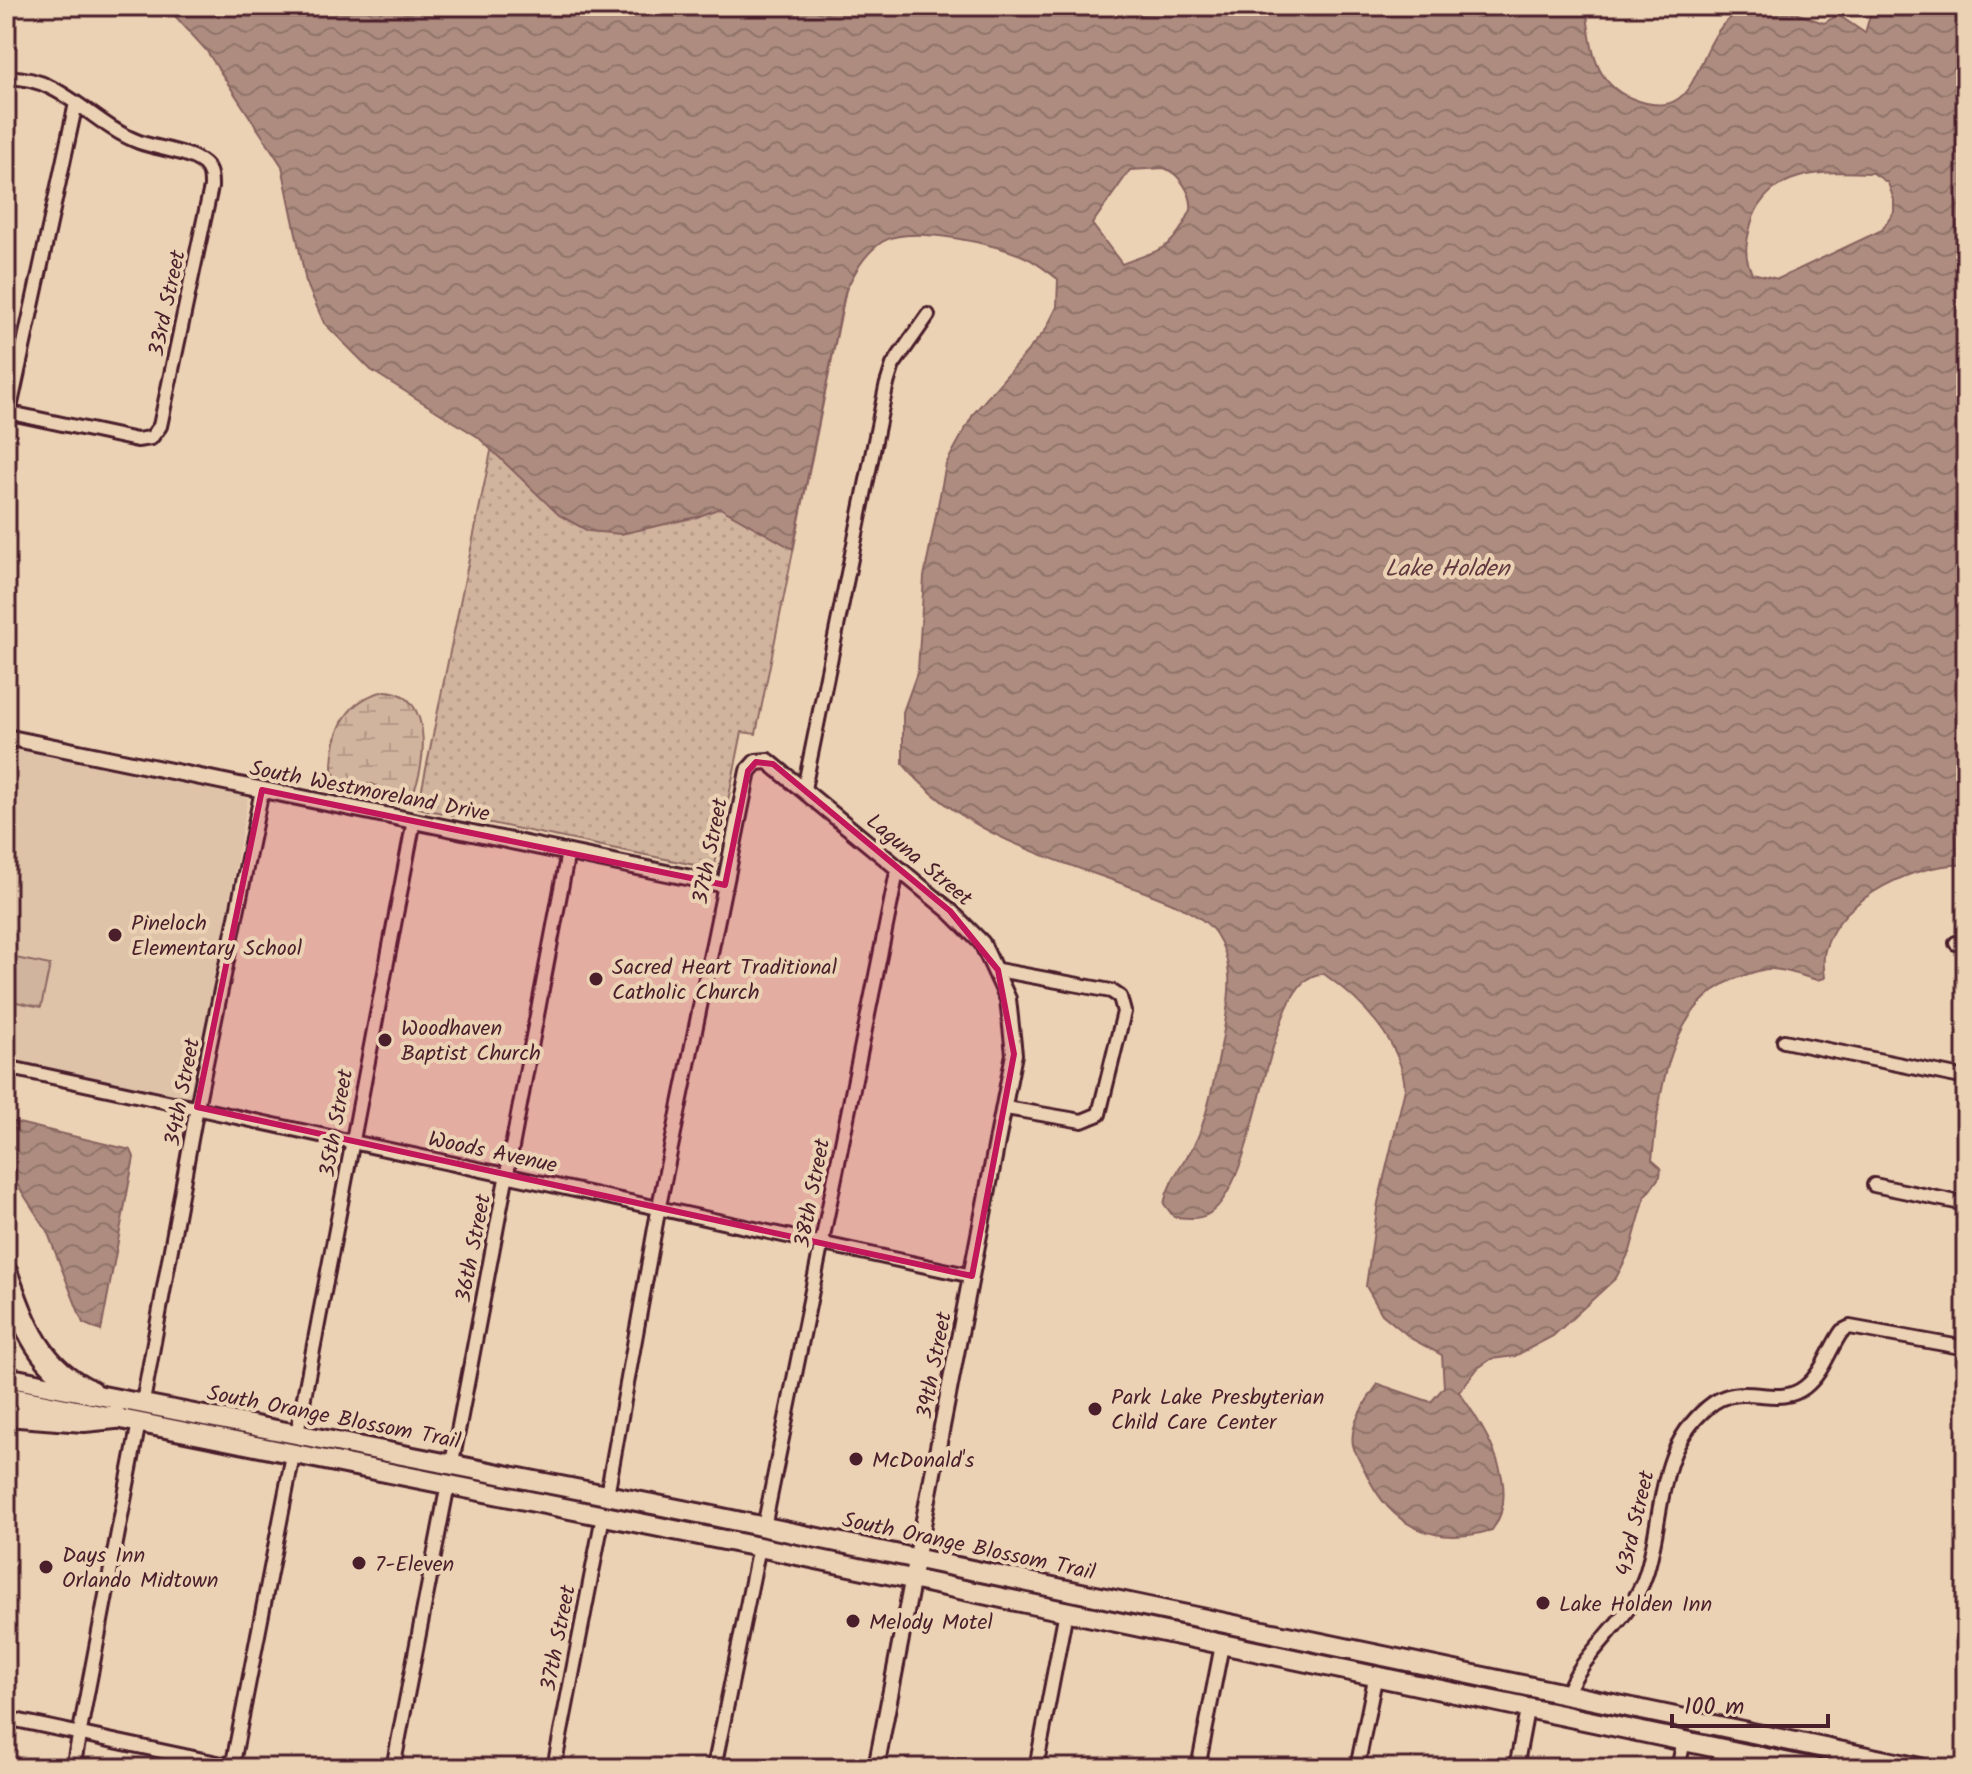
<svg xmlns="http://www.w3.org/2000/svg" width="1972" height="1774" font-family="Kalam,sans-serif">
  <defs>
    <pattern id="grass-dots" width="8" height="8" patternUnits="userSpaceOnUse" patternTransform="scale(2)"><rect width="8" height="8" fill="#d1b49e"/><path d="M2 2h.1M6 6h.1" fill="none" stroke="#b59a88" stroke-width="1.8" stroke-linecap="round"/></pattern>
    <pattern id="wetland-marsh" width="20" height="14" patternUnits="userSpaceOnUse" patternTransform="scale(2)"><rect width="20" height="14" fill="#d1b49e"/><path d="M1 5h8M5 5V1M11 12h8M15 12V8" fill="none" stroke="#b59a88"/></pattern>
    <pattern id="water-waves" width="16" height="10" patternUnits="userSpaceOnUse" patternTransform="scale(2)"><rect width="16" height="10" fill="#ae8d80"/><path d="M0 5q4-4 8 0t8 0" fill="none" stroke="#907369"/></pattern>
  </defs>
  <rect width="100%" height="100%" fill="#ecd2b4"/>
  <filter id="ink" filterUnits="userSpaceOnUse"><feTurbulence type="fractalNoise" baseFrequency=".0125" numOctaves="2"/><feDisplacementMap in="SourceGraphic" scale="16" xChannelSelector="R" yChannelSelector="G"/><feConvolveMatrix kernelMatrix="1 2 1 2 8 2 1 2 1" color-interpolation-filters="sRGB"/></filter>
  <g filter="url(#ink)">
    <path fill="#dec3a9" d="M6 742 240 790 248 799 194 1093 186 1099 6 1061Z"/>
    <path fill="url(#grass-dots)" stroke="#8e6a64" stroke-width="2" d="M542 202 851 265 756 734 742 732 714 869 418 808Z"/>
    <path fill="url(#wetland-marsh)" stroke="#8e6a64" stroke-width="2" d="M385 691C433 692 427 766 412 795L405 798 372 784 344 786 332 771C332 733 345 700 385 691Z"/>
    <path fill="#d1b49e" stroke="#8e6a64" stroke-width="2" d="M6 956 50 965 41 1007 6 1000Z"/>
    <path fill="url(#water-waves)" stroke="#86615e" stroke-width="2" fill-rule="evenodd" d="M166 6H1586C1591 44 1592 82 1631 98 1709 131 1689 33 1743 10 1771 0 1798 15 1824 23L1838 15 1865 33 1871 12 1879 6H1966V865C1918 862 1841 897 1826 947 1822 957 1824 968 1825 978L1817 980C1802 976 1785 969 1770 969 1760 969 1749 974 1740 977 1668 1001 1659 1096 1652 1160L1661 1168 1660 1176 1645 1197 1630 1251 1616 1278 1553 1336 1515 1356 1491 1359 1478 1368 1459 1392C1485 1428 1523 1489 1492 1530 1434 1547 1391 1527 1366 1473 1362 1465 1355 1454 1353 1445 1349 1424 1367 1400 1378 1384L1431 1402 1444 1387 1442 1355 1412 1339 1382 1314 1366 1286 1378 1203 1405 1089C1402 1041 1361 1000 1324 974 1265 968 1263 1177 1210 1213 1200 1220 1186 1218 1174 1217L1164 1204C1169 1177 1186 1163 1197 1139 1209 1113 1232 1004 1229 975 1228 962 1224 946 1216 934 1207 920 1191 913 1177 905 1081 863 974 848 903 764V712L918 670 924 577 946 464 974 413 1045 331 1057 307 1058 279C1048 272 1038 263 1027 258 998 244 910 224 882 242 864 254 854 273 845 292L793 549 720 508 697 517 621 534 588 531 559 515 478 437 371 370 324 323 306 282 282 166 206 50ZM1164 168C1179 173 1193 194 1191 210 1171 253 1161 248 1122 264L1092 224 1130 170ZM1873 173 1888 183 1894 200V212L1882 230 1778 279 1752 273C1743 255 1746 243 1751 224 1767 168 1825 171 1873 173Z
      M6 1120 131 1150 134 1157 101 1331 83 1323 47 1231 6 1167Z"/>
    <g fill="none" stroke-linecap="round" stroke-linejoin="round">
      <defs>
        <path id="minor" d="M6 78C61 75 91 124 139 142 158 149 189 151 204 164 211 171 211 178 211 187L160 426 151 438 137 440 6 412
          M9 413 76 103
          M804 789 886 387 893 365 928 315
          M1956 943 1966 945
          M998 970 1111 991 1120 997 1124 1012 1099 1114 1082 1121 1006 1108
          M1784 1041 1966 1078
          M6 1067 972 1276
          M1874 1185 1966 1204
          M143 1402 197 1107 262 790
          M297 1434 414 820
          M452 1463 568 852
          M607 1495 659 1206 725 885
          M764 1527 898 867
          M1566 1696C1583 1649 1630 1623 1646 1574 1665 1514 1655 1451 1708 1407 1741 1378 1776 1410 1805 1387 1823 1373 1829 1349 1842 1331L1850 1327 1966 1348
          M6 1718 241 1768
          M73 1768 139 1422
          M232 1768 293 1455
          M393 1768 448 1484
          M554 1768 603 1516
          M714 1768 759 1547
          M1036 1768 1066 1611
          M1198 1768 1222 1645
          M1357 1768 1375 1679
          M1516 1768 1527 1710
          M1678 1768 1684 1741"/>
        <path id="tertiary" d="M6 737 725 885 748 771 756 762 768 761 950 911 982 943 1008 999 1014 1054 876 1768"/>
        <path id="primary" d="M6 1377 703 1514 1920 1768
          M6 1396 759 1547 1813 1768"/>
        <path id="motorway" d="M6 1274C24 1324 39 1368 91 1392
          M6 1414 84 1420 115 1417"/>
      </defs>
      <use href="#minor" stroke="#4a1f2b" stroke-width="18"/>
      <use href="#tertiary" stroke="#4a1f2b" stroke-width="20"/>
      <use href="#primary" stroke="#4a1f2b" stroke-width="24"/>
      <use href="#motorway" stroke="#4a1f2b" stroke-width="28"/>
      <use href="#minor" stroke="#ecd2b4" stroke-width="12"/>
      <use href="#tertiary" stroke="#ecd2b4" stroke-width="14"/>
      <use href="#primary" stroke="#ecd2b4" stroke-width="18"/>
      <use href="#motorway" stroke="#ecd2b4" stroke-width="22"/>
    </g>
  </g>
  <path fill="#c2185b" fill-opacity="0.2" stroke="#c2185b" stroke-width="6" stroke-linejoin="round" d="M756 762 773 764 950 911 998 970 1014 1054 972 1276 197 1107 262 790 725 885 748 771Z"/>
  <g fill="#4a1f2b" stroke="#ecd2b4" stroke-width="3">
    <circle cx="115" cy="935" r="8"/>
    <circle cx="596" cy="979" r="8"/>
    <circle cx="385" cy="1040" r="8"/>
    <circle cx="1095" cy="1409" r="8"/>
    <circle cx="856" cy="1459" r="8"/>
    <circle cx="359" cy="1563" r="8"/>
    <circle cx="46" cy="1567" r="8"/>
    <circle cx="1543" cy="1603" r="8"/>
    <circle cx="853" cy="1621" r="8"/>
  </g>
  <g text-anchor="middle" stroke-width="8" stroke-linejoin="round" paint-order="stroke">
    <g font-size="22" fill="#4a1f2b" stroke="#ecd2b4">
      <text transform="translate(166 303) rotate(-78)" y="8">33rd Street</text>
      <text transform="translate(370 790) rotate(11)" y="8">South Westmoreland Drive</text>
      <text transform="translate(709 851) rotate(-79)" y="8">37th Street</text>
      <text transform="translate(920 859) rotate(40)" y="8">Laguna Street</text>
      <text transform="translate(181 1092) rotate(-79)" y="8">34th Street</text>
      <text transform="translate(335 1123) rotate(-80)" y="8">35th Street</text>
      <text transform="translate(493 1151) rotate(12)" y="8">Woods Avenue</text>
      <text transform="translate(811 1193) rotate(-79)" y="8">38th Street</text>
      <text transform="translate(472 1248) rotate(-79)" y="8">36th Street</text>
      <text transform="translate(933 1365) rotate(-79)" y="8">39th Street</text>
      <text transform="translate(334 1416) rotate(11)" y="8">South Orange Blossom Trail</text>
      <text transform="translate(1634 1523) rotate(-77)" y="8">43rd Street</text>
      <text transform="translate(969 1545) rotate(12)" y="8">South Orange Blossom Trail</text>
      <text transform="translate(557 1638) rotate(-79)" y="8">37th Street</text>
    </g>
    <g font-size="22" fill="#4a1f2b" stroke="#ecd2b4" text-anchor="start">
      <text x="131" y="930">Pineloch<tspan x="131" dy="25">Elementary School</tspan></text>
      <text x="612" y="974">Sacred Heart Traditional<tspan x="612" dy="25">Catholic Church</tspan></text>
      <text x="401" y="1035">Woodhaven<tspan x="401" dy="25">Baptist Church</tspan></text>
      <text x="1111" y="1404">Park Lake Presbyterian<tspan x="1111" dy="25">Child Care Center</tspan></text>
      <text x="872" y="1467">McDonald's</text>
      <text x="62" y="1562">Days Inn<tspan x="62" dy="25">Orlando Midtown</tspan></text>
      <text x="375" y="1571">7-Eleven</text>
      <text x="1559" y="1611">Lake Holden Inn</text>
      <text x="869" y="1629">Melody Motel</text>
    </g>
    <g font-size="24" font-style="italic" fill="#633a40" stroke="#ecd2b4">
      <text x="1447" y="576">Lake Holden</text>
    </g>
  </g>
  <rect width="1972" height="1774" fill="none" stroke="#ecd2b4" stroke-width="32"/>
  <rect x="16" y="16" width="1940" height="1742" fill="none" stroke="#4a1f2b" stroke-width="3" filter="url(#ink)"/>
  <path d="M1672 1714v12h156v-12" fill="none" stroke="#4a1f2b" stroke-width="4"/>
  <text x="1684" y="1714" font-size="24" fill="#4a1f2b" stroke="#ecd2b4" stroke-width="6" paint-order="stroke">100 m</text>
</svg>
